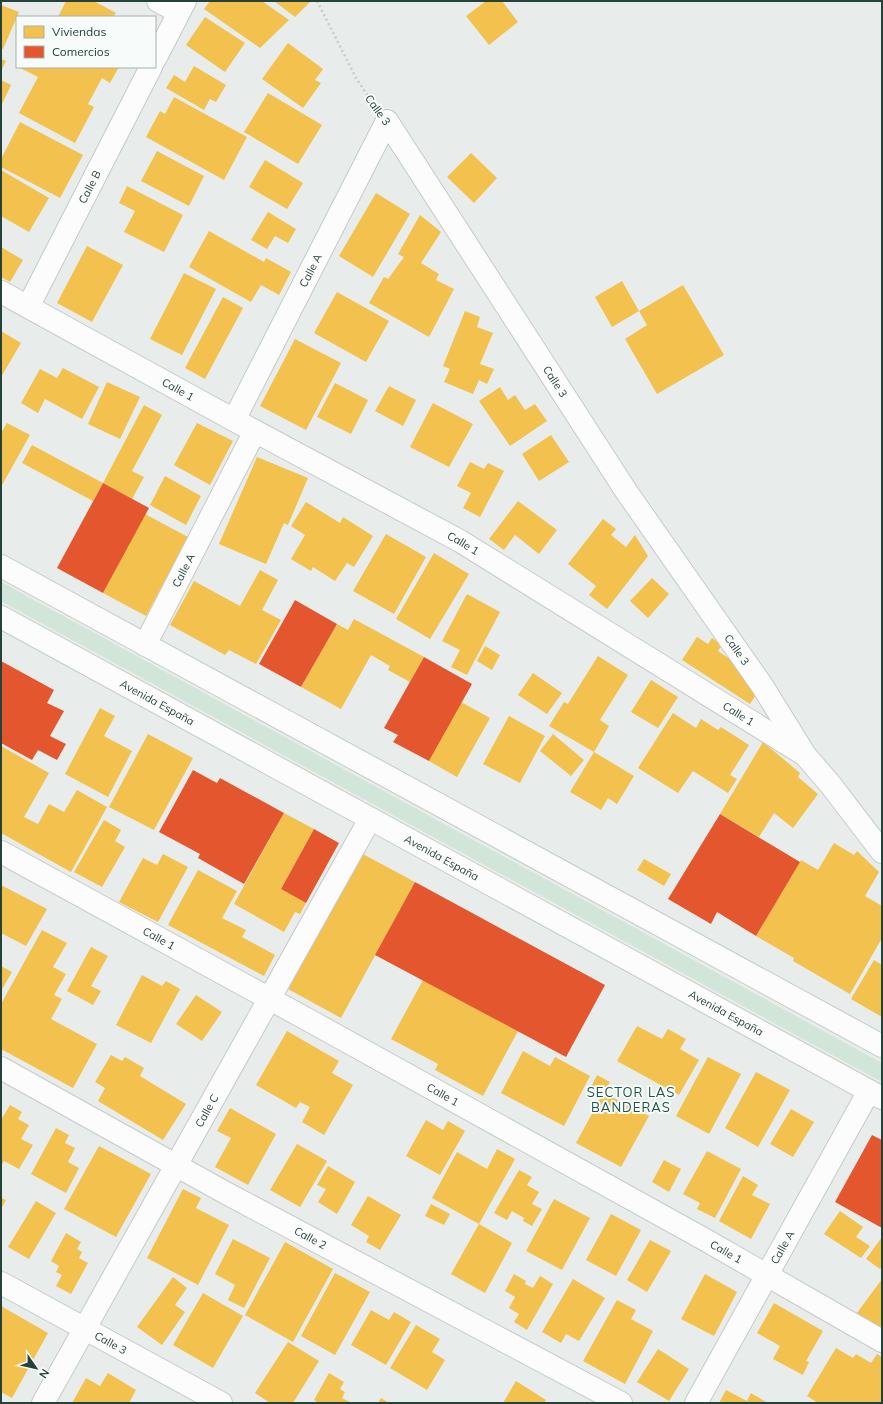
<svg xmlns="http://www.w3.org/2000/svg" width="883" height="1404" font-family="Mulish,sans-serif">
  <rect width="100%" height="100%" fill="#e8edeb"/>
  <path fill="#d1e6d8" d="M1 582 882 1063V1082L1 601Z"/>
  <path fill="#f2c14e" d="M66 1H94L116 13 113 17H58Z
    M210 1H262L289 20 260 48 204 9Z
    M274 1H311L295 17Z
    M486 1H502L518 22 489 45 466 16Z
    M1 5 19 12 3 49 1 48Z
    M205 17 245 43 225 72 186 45Z
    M288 43 323 69 315 80 321 83 303 108 262 79Z
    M1 59 6 61 1 71Z
    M194 66 226 85 216 102 210 99 204 110 166 88 174 75 185 82Z
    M18 67H119L110 83 102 78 88 104 94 107 75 143 19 113 38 77Z
    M1 80 11 85 1 106Z
    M268 93 322 125 298 164 244 132Z
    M174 97 247 137 224 180 146 137 160 111 165 114Z
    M20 122 83 155 60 198 1 167V159Z
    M157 151 204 176 189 206 141 181Z
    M471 153 497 178 474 203 447 177Z
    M265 160 303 183 287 209 249 187Z
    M1 170 49 198 29 232 1 216Z
    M127 186 183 215 164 252 124 232 135 211 119 203Z
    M376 193 410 214 373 277 339 256Z
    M268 212 296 229 288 243 275 236 267 249 251 240Z
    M420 215 441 232 421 263 439 274 436 280 454 289 429 337 369 303 384 277 388 279 404 257 398 254Z
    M209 231 264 262 266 258 291 272 279 295 261 285 251 302 189 267Z
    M87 246 123 265 92 322 57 303Z
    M1 247 23 260 10 282 1 277Z
    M184 273 216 289 182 355 150 339Z
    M622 281 639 311 612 327 595 297Z
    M683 285 724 355 657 394 625 339 647 325 639 311Z
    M337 292 389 321 366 362 314 333Z
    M223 297 243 308 205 379 185 368Z
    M465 311 480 317 477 327 493 333 480 364 494 369 487 384 479 380 473 394 444 382 450 369 443 366Z
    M1 331 21 343 1 377Z
    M295 339 341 363 306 430 260 406Z
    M63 368 99 387 82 419 45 399 38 413 21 403 40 369 57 378Z
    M107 382 140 397 120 439 88 424Z
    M335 383 368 400 351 434 317 417Z
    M389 386 416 400 403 426 375 411Z
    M500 387 508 400 515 395 525 410 535 404 547 421 510 446 479 401Z
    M433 403 473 424 449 467 410 447Z
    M144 405 162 415 132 471 144 477 132 499 103 483Z
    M7 423 30 435 1 487V433Z
    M197 423 233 441 210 485 174 465Z
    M551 435 569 462 539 481 522 454Z
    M32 445 103 483 93 501 22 463Z
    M257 457 308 478 288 525 284 523 266 564 219 544Z
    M470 462 484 469 488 463 504 471 480 517 463 508 471 493 457 486Z
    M165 476 201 496 186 525 150 505Z
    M518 501 557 530 539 554 515 535 504 550 489 539Z
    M306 502 340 523 343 517 373 536 354 567 347 563 335 581 313 567 311 571 291 559 305 535 291 526Z
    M145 514 188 537 146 616 103 593Z
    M603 519 616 529 611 535 626 547 635 535 648 556 607 609 589 595 596 586 568 564Z
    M386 534 426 557 394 614 353 591Z
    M434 553 469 574 430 639 396 619Z
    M260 570 278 580 262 610 281 620 256 664 229 650 225 655 170 625 194 581 240 606Z
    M652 578 669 594 648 618 630 601Z
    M467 594 500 612 467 675 451 667 460 650 442 641Z
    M354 619 424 657 410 682 388 670 390 666 371 655 341 709 301 687 337 624 348 630Z
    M697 637 708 644 712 638 722 645 718 651 744 669 757 693 750 704 682 660Z
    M485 646 500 655 492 670 477 661Z
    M598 656 628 675 600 720 609 726 594 752 549 726 564 702 568 704Z
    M533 673 562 693 547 714 518 695Z
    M651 680 678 697 658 728 631 712Z
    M461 702 490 718 457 777 429 761Z
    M100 708 115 716 104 736 132 751 108 797 65 774Z
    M673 713 696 728 701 719 718 730 721 727 749 745 730 775 737 779 728 793 693 771 678 793 638 768Z
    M509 716 545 736 520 783 483 764Z
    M148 734 193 758 154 830 109 807Z
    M553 734 584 760 571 776 540 751Z
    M763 742 800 773 798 777 818 794 793 828 774 813 759 837 720 814Z
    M1 746 49 773 24 817 38 824 49 804 64 812 77 790 107 807 71 872 1 833Z
    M594 752 634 776 617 804 608 798 601 810 570 792Z
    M284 813 314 829 281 889 306 903 300 914 295 912 284 932 234 904Z
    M104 820 121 830 115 841 125 847 102 887 74 872Z
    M834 843 854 855 857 851 879 872 865 896 882 906V938L850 994 793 961 794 958 756 936 801 860 818 870Z
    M361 853 415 882 341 1018 288 989Z
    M163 854 188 867 158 922 119 902 143 858 157 865Z
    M644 859 671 874 664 886 637 870Z
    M198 870 237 891 222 918 246 930 242 937 275 955 264 976 168 925Z
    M1 885 47 909 26 946 1 933Z
    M42 930 67 943 53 967 66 974 54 995 62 999 51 1019 97 1044 73 1088 1 1049V1004Z
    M91 947 108 956 91 986 101 991 93 1005 67 991Z
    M874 960 882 965V1017L851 999Z
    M1 966 12 972 1 991Z
    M142 975 162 986 166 981 180 989 151 1043 116 1025Z
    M423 980 518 1031 483 1096 435 1070 438 1064 391 1039Z
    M196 995 222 1012 202 1041 176 1024Z
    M637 1026 662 1039 668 1029 686 1039 680 1049 699 1060 679 1095 617 1061Z
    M287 1031 339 1061 332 1073 353 1085 324 1135 302 1122 310 1107 300 1102 296 1108 256 1085Z
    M523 1051 550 1066 555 1057 590 1076 564 1126 501 1093Z
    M111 1055 122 1061 125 1057 144 1068 140 1076 186 1104 163 1140 98 1101 105 1088 95 1082Z
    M708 1057 741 1074 709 1134 676 1116Z
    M756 1072 790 1090 758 1147 725 1128Z
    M597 1075 610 1082 604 1093 649 1116 621 1167 576 1143 601 1097 589 1091Z
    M10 1105 22 1112 18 1119 29 1125 21 1139 33 1145 19 1169 4 1161 1 1166V1120Z
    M230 1108 276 1134 248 1185 215 1167 231 1138 217 1131Z
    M791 1109 814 1122 793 1157 770 1144Z
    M426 1120 443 1130 448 1121 465 1131 440 1175 406 1156Z
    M56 1128 69 1135 65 1143 75 1148 68 1162 79 1168 66 1193 31 1174Z
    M297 1144 327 1161 300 1207 270 1190Z
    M99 1146 151 1174 116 1237 64 1209Z
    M497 1149 515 1159 479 1224 432 1198 457 1152 487 1169Z
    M707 1151 741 1169 715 1218 697 1209 700 1203 683 1194Z
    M664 1160 681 1169 669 1192 652 1182Z
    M328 1166 355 1182 337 1214 318 1202 326 1189 317 1185Z
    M519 1170 532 1177 527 1185 539 1192 532 1204 542 1209 532 1226 523 1221 524 1218 512 1211 507 1220 494 1213Z
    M743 1176 758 1185 752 1195 770 1204 751 1239 719 1221Z
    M183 1189 201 1198 196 1208 229 1225 198 1285 147 1258Z
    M368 1196 401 1215 380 1250 366 1242 369 1236 351 1225Z
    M1 1198 6 1200 1 1209Z
    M554 1199 590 1218 562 1270 526 1251Z
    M36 1201 56 1213 29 1259 8 1247Z
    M431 1204 450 1214 444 1225 425 1216Z
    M840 1211 863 1227 856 1237 870 1246 861 1258 824 1234Z
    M611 1214 641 1230 616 1276 586 1260Z
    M479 1224 512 1243 485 1293 451 1274Z
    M66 1233 81 1242 77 1249 82 1252 79 1258 88 1263 71 1294 56 1286 62 1275 56 1272 59 1266 51 1261Z
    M882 1237V1267L880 1269 866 1259Z
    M233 1239 270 1258 244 1308 228 1300 235 1285 215 1274Z
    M650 1240 671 1251 647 1292 627 1280Z
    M285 1242 333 1269 293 1342 245 1315Z
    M335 1273 370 1292 335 1355 301 1336Z
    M514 1274 526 1281 525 1284 533 1288 540 1276 553 1284 527 1330 514 1322 519 1314 509 1308 515 1297 505 1291Z
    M705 1274 737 1292 714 1336 681 1319Z
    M173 1277 187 1288 175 1305 185 1312 162 1345 137 1327Z
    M573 1279 605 1298 579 1341 566 1334 561 1343 542 1332Z
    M882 1279V1331L857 1313Z
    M203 1293 243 1316 213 1368 173 1345Z
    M617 1300 636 1310 631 1319 653 1331 625 1384 583 1361Z
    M774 1303 823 1331 806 1361 809 1362 803 1375 773 1359 780 1346 757 1333Z
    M1 1306 48 1333 12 1398 1 1392Z
    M371 1310 389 1320 394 1312 411 1322 386 1365 351 1345Z
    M416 1325 440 1339 432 1352 445 1360 427 1390 390 1368Z
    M288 1342 319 1361 293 1403H270L255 1393Z
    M836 1348 853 1358 856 1354 871 1363 877 1354 882 1357V1403H818L807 1396Z
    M658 1349 689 1369 669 1401 637 1382Z
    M108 1373 136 1390 129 1403H72L86 1378 100 1386Z
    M329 1373 344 1382 340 1389 345 1392 342 1398 352 1403H318L314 1400Z
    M516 1381 546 1400 544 1403H503Z
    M726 1390 747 1401 751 1393 768 1403H719Z
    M381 1398 389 1403H378Z"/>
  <path fill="#e4572e" d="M103 483 149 508 103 593 57 568Z
    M295 600 337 624 301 687 259 664Z
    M424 657 472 684 429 761 393 742 398 735 384 728Z
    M1 661 54 690 47 703 64 711 50 736 66 744 57 760 38 750 32 760 1 743Z
    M193 770 217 783 220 778 284 813 244 884 198 858 200 854 159 832Z
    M720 814 800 862 756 936 717 912 711 924 668 899Z
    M314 829 339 843 306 903 281 889Z
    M415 882 605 985 566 1057 375 955Z
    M872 1135 882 1140V1228L835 1202Z"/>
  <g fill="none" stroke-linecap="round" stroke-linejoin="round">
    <defs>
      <g id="minor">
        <path d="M158 1 179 12"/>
        <path d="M155 59 185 1"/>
        <path id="s1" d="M1 292 234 420 460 541 805 755 830 784 882 852"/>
        <path id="s2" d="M28 307 151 67"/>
        <path id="s3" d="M234 420 387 121 626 491 763 687 805 755"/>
        <path id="s4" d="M145 645 255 431"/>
        <path id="s5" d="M1 852 312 1022 702 1238 882 1341"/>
        <path id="s6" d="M1 1068 224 1192 621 1403"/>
        <path id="s7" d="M1 1283 221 1403"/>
        <path id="s8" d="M43 1403 370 819"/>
        <path id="s9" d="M696 1403 869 1091"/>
      </g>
      <g id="secondary">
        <path d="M1 566 882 1046"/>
        <path id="s10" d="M1 617 882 1098"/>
      </g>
    </defs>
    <use href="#minor" stroke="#c5cac8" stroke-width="24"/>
    <use href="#secondary" stroke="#c3cbc8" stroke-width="24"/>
    <path stroke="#c3ccca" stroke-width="2.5" stroke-dasharray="2 3" stroke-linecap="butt" d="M317 1 356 78 372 102"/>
    <use href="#minor" stroke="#fcfcfc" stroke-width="22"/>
    <use href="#secondary" stroke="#fcfcfc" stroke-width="22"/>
  </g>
  <g text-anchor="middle" stroke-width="4" stroke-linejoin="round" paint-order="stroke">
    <g font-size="11" fill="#24423a" stroke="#f7fbf9">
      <text transform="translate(378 110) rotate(54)" y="4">Calle 3</text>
      <text dy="4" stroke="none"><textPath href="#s2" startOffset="135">Calle B</textPath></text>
      <text dy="4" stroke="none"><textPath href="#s3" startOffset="168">Calle A</textPath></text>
      <text dy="4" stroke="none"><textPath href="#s3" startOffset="646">Calle 3</textPath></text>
      <text dy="4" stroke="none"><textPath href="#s1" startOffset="202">Calle 1</textPath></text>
      <text dy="4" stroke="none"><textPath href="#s1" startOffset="526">Calle 1</textPath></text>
      <text dy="4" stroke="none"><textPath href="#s4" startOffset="84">Calle A</textPath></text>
      <text dy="4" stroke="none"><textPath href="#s3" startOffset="970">Calle 3</textPath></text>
      <text dy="4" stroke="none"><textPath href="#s10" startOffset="178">Avenida España</textPath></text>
      <text dy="4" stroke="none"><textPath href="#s1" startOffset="850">Calle 1</textPath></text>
      <text dy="4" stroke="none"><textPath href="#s10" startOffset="502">Avenida España</textPath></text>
      <text dy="4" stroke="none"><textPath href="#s5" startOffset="180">Calle 1</textPath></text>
      <text dy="4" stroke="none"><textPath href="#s10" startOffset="826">Avenida España</textPath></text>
      <text dy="4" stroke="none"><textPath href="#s5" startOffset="504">Calle 1</textPath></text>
      <text dy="4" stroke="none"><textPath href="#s8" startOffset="335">Calle C</textPath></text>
      <text dy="4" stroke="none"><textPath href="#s6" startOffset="353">Calle 2</textPath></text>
      <text dy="4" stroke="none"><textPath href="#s9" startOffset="178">Calle A</textPath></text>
      <text dy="4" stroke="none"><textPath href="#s5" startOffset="828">Calle 1</textPath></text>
      <text dy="4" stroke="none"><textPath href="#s7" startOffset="125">Calle 3</textPath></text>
    </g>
    <g font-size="13" letter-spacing="1" fill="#1f5548" stroke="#f7fbf9">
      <text x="631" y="1097">SECTOR LAS<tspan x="631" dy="15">BANDERAS</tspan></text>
    </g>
  </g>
  <rect width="883" height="1404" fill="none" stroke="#24423a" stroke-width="4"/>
  <rect x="16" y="16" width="140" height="52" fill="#f7fbf9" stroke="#a3b1ad"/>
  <rect x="24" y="26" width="20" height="12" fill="#f2c14e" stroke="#a3b1ad"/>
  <text x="52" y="36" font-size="12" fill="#24423a">Viviendas</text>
  <rect x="24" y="46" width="20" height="12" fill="#e4572e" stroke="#a3b1ad"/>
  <text x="52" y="56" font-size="12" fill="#24423a">Comercios</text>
  <g transform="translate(36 1368) rotate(124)" stroke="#f7fbf9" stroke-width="3" paint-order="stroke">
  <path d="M0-3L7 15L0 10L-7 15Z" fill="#24423a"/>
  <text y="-6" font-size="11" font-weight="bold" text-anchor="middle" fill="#24423a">N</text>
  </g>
</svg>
